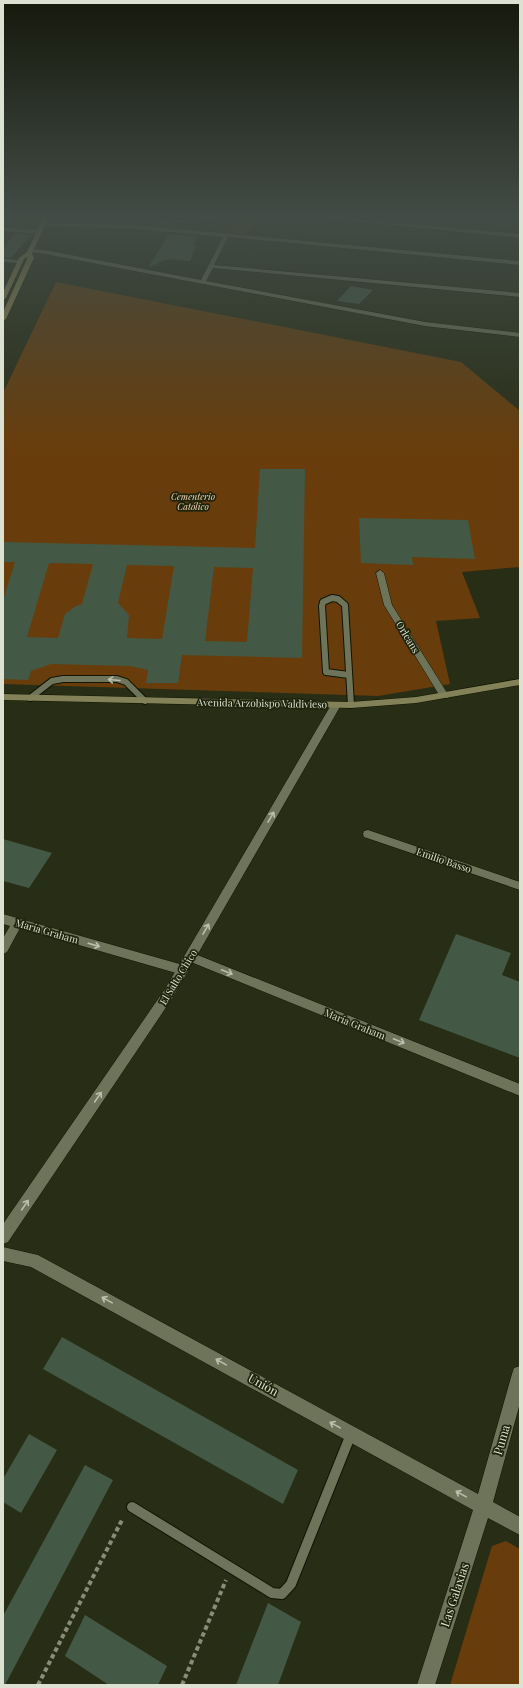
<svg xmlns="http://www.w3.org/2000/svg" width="523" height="1688" font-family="'Playfair Display',serif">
  <rect width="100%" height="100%" fill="#282d15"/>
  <path fill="#2e3515" d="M3 216H37L31 228 26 229 3 227Z"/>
  <path fill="#683d0b" d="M238 221 256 223 246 234 228 232Z
    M56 282 461 362 520 411V567L462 572 480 618 436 621 450 684 378 696 3 684V393Z
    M506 1541 520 1549V1685H450L492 1546Z"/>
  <path fill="#435945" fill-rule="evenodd" d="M14 233 31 235 11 258 3 257V250Z
    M169 234 198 236 193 246H196L190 261 167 259 148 268Z
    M351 286 373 290 359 304 337 301Z
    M260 469H305L302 658 182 655 178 683H146L148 670 130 666 51 664 31 671 28 680 3 679V600L15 562H3V542L255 548ZM49 563 93 564 82 604 76 606 65 614 58 638 27 637ZM127 565 174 566 162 639 127 638 129 615 118 603ZM214 567 253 568 247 642 205 641Z
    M359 518 468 520 475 559 412 557 413 565 361 563Z
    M3 839 52 853 29 888 3 881Z
    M456 934 511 953 502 975 520 982V1058L419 1020Z
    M62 1337 298 1470 283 1504 43 1369Z
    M29 1434 57 1450 21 1513 3 1502V1479Z
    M85 1465 113 1480 5 1685H3V1616Z
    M268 1603 301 1622 278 1685H236Z
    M85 1615 167 1666 158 1685H109L65 1656Z"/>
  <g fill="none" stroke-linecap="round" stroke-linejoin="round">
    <defs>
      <path id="service-far1" d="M349 675 326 672 322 606 323 602 332 598 338 599 345 605 351 705
        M30 698 52 681 63 679H117L126 682 145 701"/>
      <path id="service" d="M132 1507 272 1593 282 1594 291 1584 351 1434"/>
      <path id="minor" d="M224 216H249L151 225 148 223Z
        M299 216H320L520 234V238Z
        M43 223 136 225 520 261V265L228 237 214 265 520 293V297L213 268 206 281 425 322 520 333V337L425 326 45 254 28 252 30 249 45 250 201 280 223 237 136 229 41 226Z
        M3 227 39 230 42 232 39 234 3 231Z
        M3 258 23 261 20 263 3 262Z
        M380 570 384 573 392 605 449 696 447 698H441L384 605 376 573Z
        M368 830 520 882V890L364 837 363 834 364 831Z
        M3 914 183 965 187 966 189 970 187 974 183 975 20 928 7 952 3 954V938L10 926 3 924Z
        M190 952 520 1084V1096L186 960 184 957 186 954Z
        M3 1247 38 1255 478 1494 512 1374 514 1368 520 1366V1403L493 1502 520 1517V1535L488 1518 435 1685H417L473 1510 31 1267 3 1261Z"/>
      <path id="tertiary" d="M336 702 341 705 173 997 8 1242 3 1244V1224L165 989 331 705Z"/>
      <path id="secondary" d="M520 679V685L416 703 351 708 3 700V694L351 702 416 697Z"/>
      <path id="primary" d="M44 216H50L32 253 34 258 6 319 3 321V312L28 257 24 259 6 298 3 300V292L19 258 27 252Z"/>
    </defs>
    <use href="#service-far1" stroke="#111501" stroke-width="8"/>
    <use href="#service" stroke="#111501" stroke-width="12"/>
    <use href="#minor" stroke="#111501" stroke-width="1"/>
    <use href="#tertiary" stroke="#111501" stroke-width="1"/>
    <use href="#secondary" stroke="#111501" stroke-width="1"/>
    <use href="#primary" stroke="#111501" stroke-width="1"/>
    <path stroke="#888d7a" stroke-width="4" stroke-dasharray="4.5 3" stroke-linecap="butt" d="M38 1685 123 1518
      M182 1685 226 1580"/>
    <use href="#service-far1" stroke="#6d7459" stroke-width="6"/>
    <use href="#service" stroke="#6d7459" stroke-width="10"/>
    <use href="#minor" fill="#6d7459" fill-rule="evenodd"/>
    <use href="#tertiary" fill="#6d7459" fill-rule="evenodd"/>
    <use href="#secondary" fill="#838158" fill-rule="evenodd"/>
    <use href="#primary" fill="#998d57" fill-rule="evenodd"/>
  </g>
  <defs><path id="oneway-shaft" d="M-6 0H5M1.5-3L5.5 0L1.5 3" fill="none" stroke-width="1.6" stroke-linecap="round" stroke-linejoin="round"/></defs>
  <g stroke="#bbc0ae">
    <use href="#oneway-shaft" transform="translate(114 680) rotate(-175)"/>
    <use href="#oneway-shaft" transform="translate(271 817) rotate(-60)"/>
    <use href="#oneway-shaft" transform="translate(206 929) rotate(-60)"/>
    <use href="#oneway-shaft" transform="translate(94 945) rotate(16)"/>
    <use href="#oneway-shaft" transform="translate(227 972) rotate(22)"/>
    <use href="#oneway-shaft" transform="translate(399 1041) rotate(22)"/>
    <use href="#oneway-shaft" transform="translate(98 1097) rotate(-56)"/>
    <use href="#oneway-shaft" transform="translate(25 1205) rotate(-56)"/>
    <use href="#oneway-shaft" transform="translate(107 1300) rotate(-151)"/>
    <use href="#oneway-shaft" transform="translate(221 1362) rotate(-151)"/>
    <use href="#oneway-shaft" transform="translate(335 1425) rotate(-151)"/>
    <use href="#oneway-shaft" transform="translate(461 1494) rotate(-151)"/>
  </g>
  <linearGradient id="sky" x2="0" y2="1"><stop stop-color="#16190c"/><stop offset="0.48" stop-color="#424c46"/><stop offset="1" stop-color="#424c46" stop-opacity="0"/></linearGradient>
  <rect width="523" height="452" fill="url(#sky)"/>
  <g text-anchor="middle" stroke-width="3.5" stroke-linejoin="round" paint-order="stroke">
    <g font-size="9" font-style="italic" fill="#fcdabc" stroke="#1e240b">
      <text x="193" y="500">Cementerio<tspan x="193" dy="10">Católico</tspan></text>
    </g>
    <g font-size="10" fill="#dde1d2" stroke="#1e240b">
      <text transform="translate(408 637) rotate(59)" y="4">Orleans</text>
      <text transform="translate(262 703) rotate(1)" y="4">Avenida Arzobispo Valdivieso</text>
      <text transform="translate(444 860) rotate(19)" y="4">Emilio Basso</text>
      <text transform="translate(47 931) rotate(16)" y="4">María Graham</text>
      <text transform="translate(178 977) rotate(-59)" y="4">El Salto Chico</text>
      <text transform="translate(355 1024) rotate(22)" y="4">María Graham</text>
    </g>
    <g font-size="12" fill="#dde1d2" stroke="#1e240b">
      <text transform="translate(263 1385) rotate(29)" y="4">Unión</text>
      <text transform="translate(502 1440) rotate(-74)" y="4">Puma</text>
      <text transform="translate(455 1595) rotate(-72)" y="4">Las Galaxias</text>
    </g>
  </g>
  <rect width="523" height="1688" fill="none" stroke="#dde1d2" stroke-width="8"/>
</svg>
